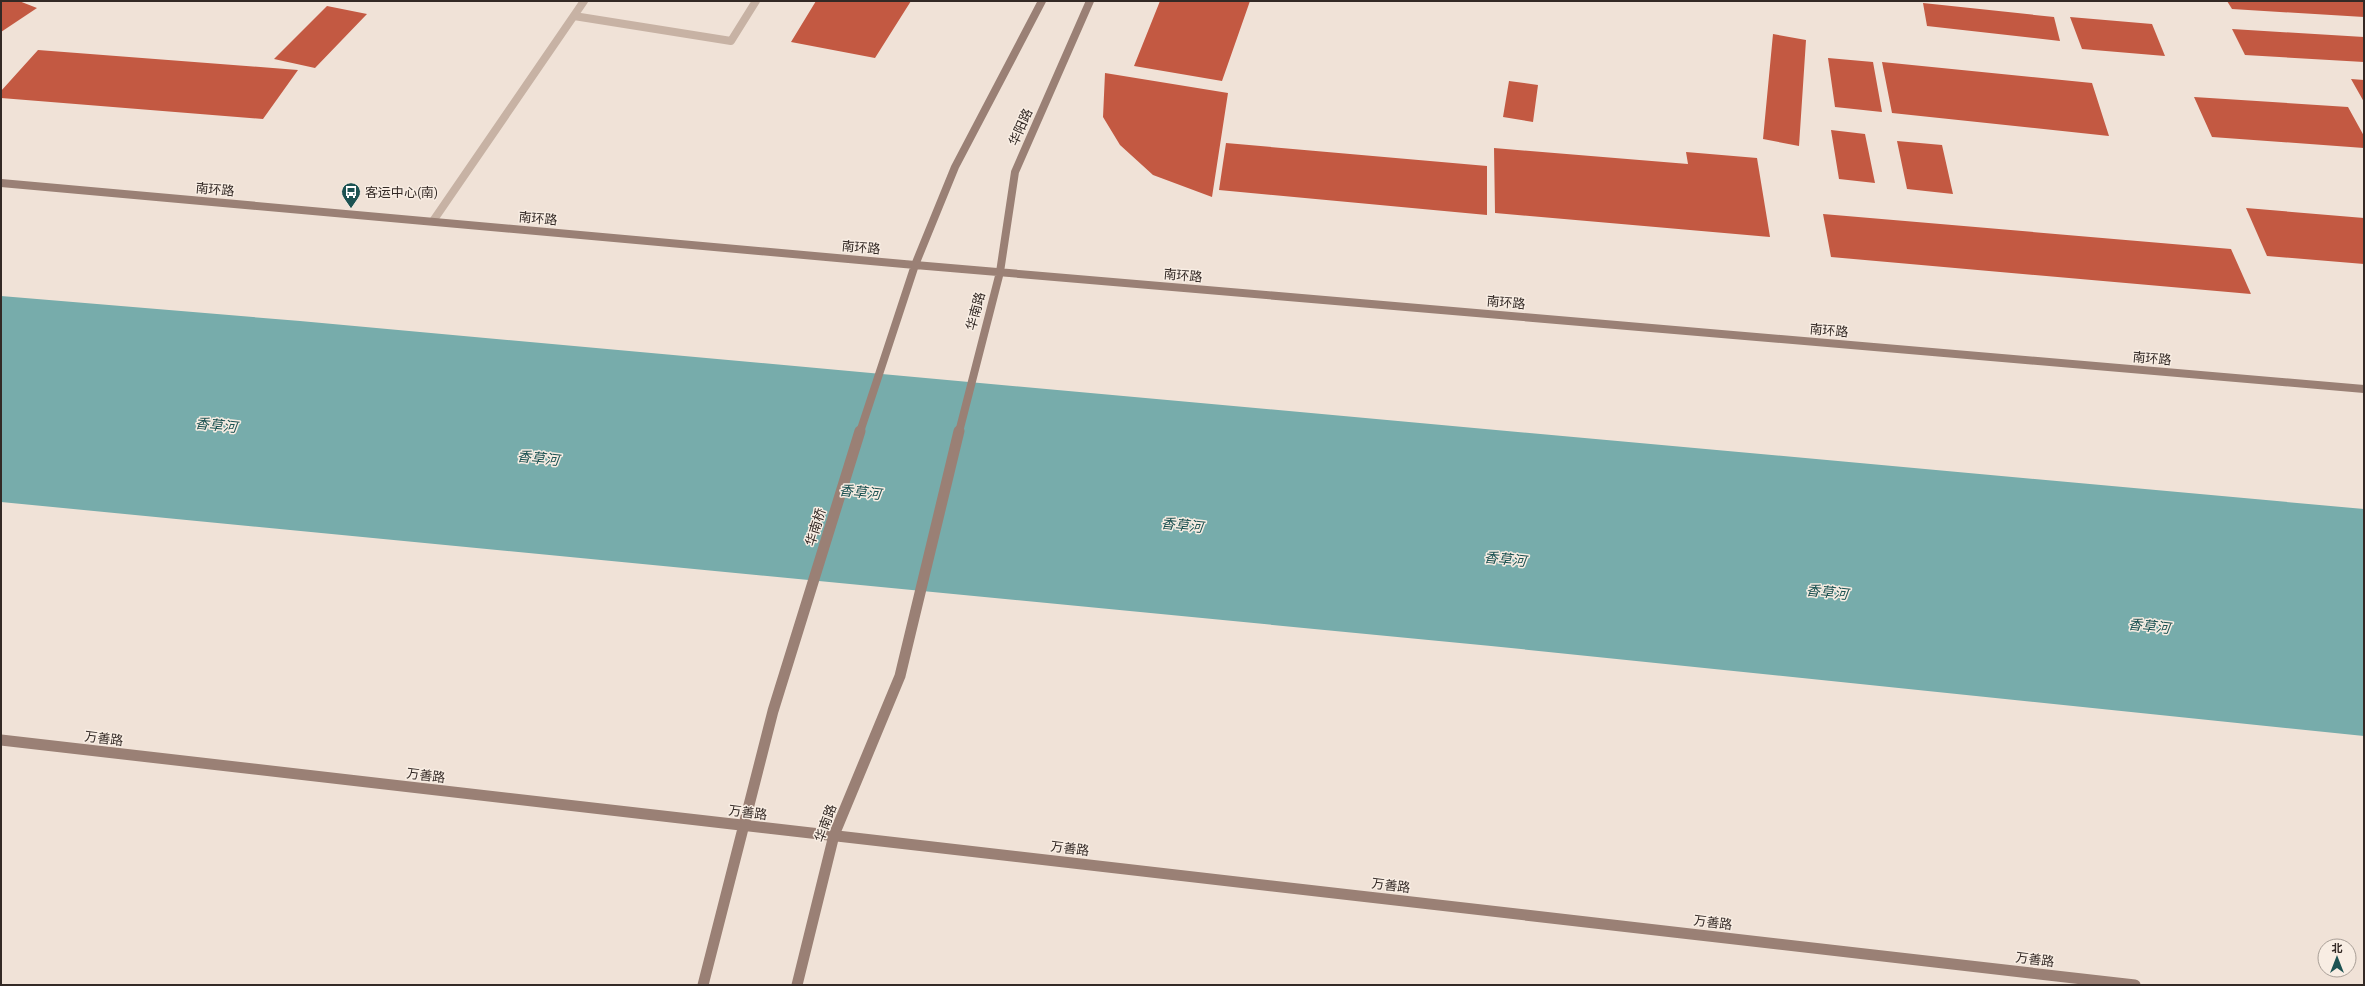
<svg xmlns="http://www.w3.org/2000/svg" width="2365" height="986" font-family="Ubuntu,'Noto Sans SC',sans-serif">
  <rect width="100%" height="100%" fill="#f0e2d7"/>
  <path fill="#77acab" d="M1 296 300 321 2364 509V736L1491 646 1 502Z"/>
  <path fill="#c35942" d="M1 1H19L37 8 1 32Z
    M816 1H911L875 58 791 42Z
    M1160 1H1250L1222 81 1134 66Z
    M2227 1H2364V17L2232 9Z
    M1923 3 2054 17 2060 41 1927 26Z
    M327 6 367 14 315 68 274 59Z
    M2070 17 2152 24 2165 56 2082 49Z
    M2232 29 2364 37V62L2245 55Z
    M1773 34 1806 40 1799 146 1763 139Z
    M38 50 298 70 263 119 1 98V91Z
    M1828 58 1873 62 1882 112 1835 107Z
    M1882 62 2092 83 2109 136 1892 113Z
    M1105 73 1228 93 1212 197 1153 175 1120 145 1103 117Z
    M2351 79 2364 80V102Z
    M1509 81 1538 85 1533 122 1503 117Z
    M2194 97 2348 107 2364 136V148L2212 137Z
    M1831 130 1865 134 1875 183 1839 179Z
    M1897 141 1942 145 1953 194 1907 189Z
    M1226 143 1487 166V215L1219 190Z
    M1494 148 1688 164 1686 152 1757 158 1770 237 1495 213Z
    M2246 208 2364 218V264L2267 256Z
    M1823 214 2231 249 2251 294 1831 257Z"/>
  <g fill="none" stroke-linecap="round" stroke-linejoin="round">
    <path stroke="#c7b2a4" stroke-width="8" d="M574 16 731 41 756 1
      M433 221 584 1"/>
    <path stroke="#9a8075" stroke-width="8" d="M1 183 915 265 2364 389
      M860 432 915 265 955 167 1042 1
      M959 432 1000 272 1015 172 1090 1"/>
    <path stroke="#9a8075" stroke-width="11" d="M1 740 2135 985
      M703 985 773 711 860 431
      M797 985 834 835 900 676 959 431"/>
  </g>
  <defs>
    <symbol id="bus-pin" viewBox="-11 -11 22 30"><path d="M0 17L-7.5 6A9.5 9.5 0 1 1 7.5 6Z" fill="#1c5252" stroke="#f8ede3"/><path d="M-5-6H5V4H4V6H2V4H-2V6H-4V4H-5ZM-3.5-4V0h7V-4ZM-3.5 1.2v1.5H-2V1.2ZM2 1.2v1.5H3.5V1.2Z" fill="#fff"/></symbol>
  </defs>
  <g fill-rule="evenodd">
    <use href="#bus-pin" x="340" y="181" width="22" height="30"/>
  </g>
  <g text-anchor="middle" stroke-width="3" stroke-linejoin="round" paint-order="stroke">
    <g font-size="13" fill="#332925" stroke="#f8ede3">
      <text transform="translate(1020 127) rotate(-66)" y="5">华阳路</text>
      <text transform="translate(215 189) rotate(5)" y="5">南环路</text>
      <text transform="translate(538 218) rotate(5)" y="5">南环路</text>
      <text transform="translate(861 247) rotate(5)" y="5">南环路</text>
      <text transform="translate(1183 275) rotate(5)" y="5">南环路</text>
      <text transform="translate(1506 302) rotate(5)" y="5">南环路</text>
      <text transform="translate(975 311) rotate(-75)" y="5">华南路</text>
      <text transform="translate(1829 330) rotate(5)" y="5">南环路</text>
      <text transform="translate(2152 358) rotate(5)" y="5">南环路</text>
      <text transform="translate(815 527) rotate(-73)" y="5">华南桥</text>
      <text transform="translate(104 738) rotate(7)" y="5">万善路</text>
      <text transform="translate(426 775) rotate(7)" y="5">万善路</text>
      <text transform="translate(748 812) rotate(7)" y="5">万善路</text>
      <text transform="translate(825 823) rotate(-70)" y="5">华南路</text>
      <text transform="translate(1070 848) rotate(7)" y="5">万善路</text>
      <text transform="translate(1391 885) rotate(7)" y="5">万善路</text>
      <text transform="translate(1713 922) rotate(7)" y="5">万善路</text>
      <text transform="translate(2035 959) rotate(7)" y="5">万善路</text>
    </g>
    <g font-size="13" fill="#332925" stroke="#f8ede3" text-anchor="start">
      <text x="365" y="197">客运中心(南)</text>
    </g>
    <g font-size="14" font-style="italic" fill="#1c5252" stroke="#f8ede3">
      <text transform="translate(216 425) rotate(6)" y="5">香草河</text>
      <text transform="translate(538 458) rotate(6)" y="5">香草河</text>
      <text transform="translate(860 492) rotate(6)" y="5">香草河</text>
      <text transform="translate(1182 525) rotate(6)" y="5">香草河</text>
      <text transform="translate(1505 559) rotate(6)" y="5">香草河</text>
      <text transform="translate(1827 592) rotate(6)" y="5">香草河</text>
      <text transform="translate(2149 626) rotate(6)" y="5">香草河</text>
    </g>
  </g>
  <rect width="2365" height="986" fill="none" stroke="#332925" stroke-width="4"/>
  <g transform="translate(2337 958)"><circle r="19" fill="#f8ede3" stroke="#a99f97"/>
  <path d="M0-3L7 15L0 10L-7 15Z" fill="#1c5252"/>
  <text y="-6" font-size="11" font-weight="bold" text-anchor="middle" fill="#332925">北</text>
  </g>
</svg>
